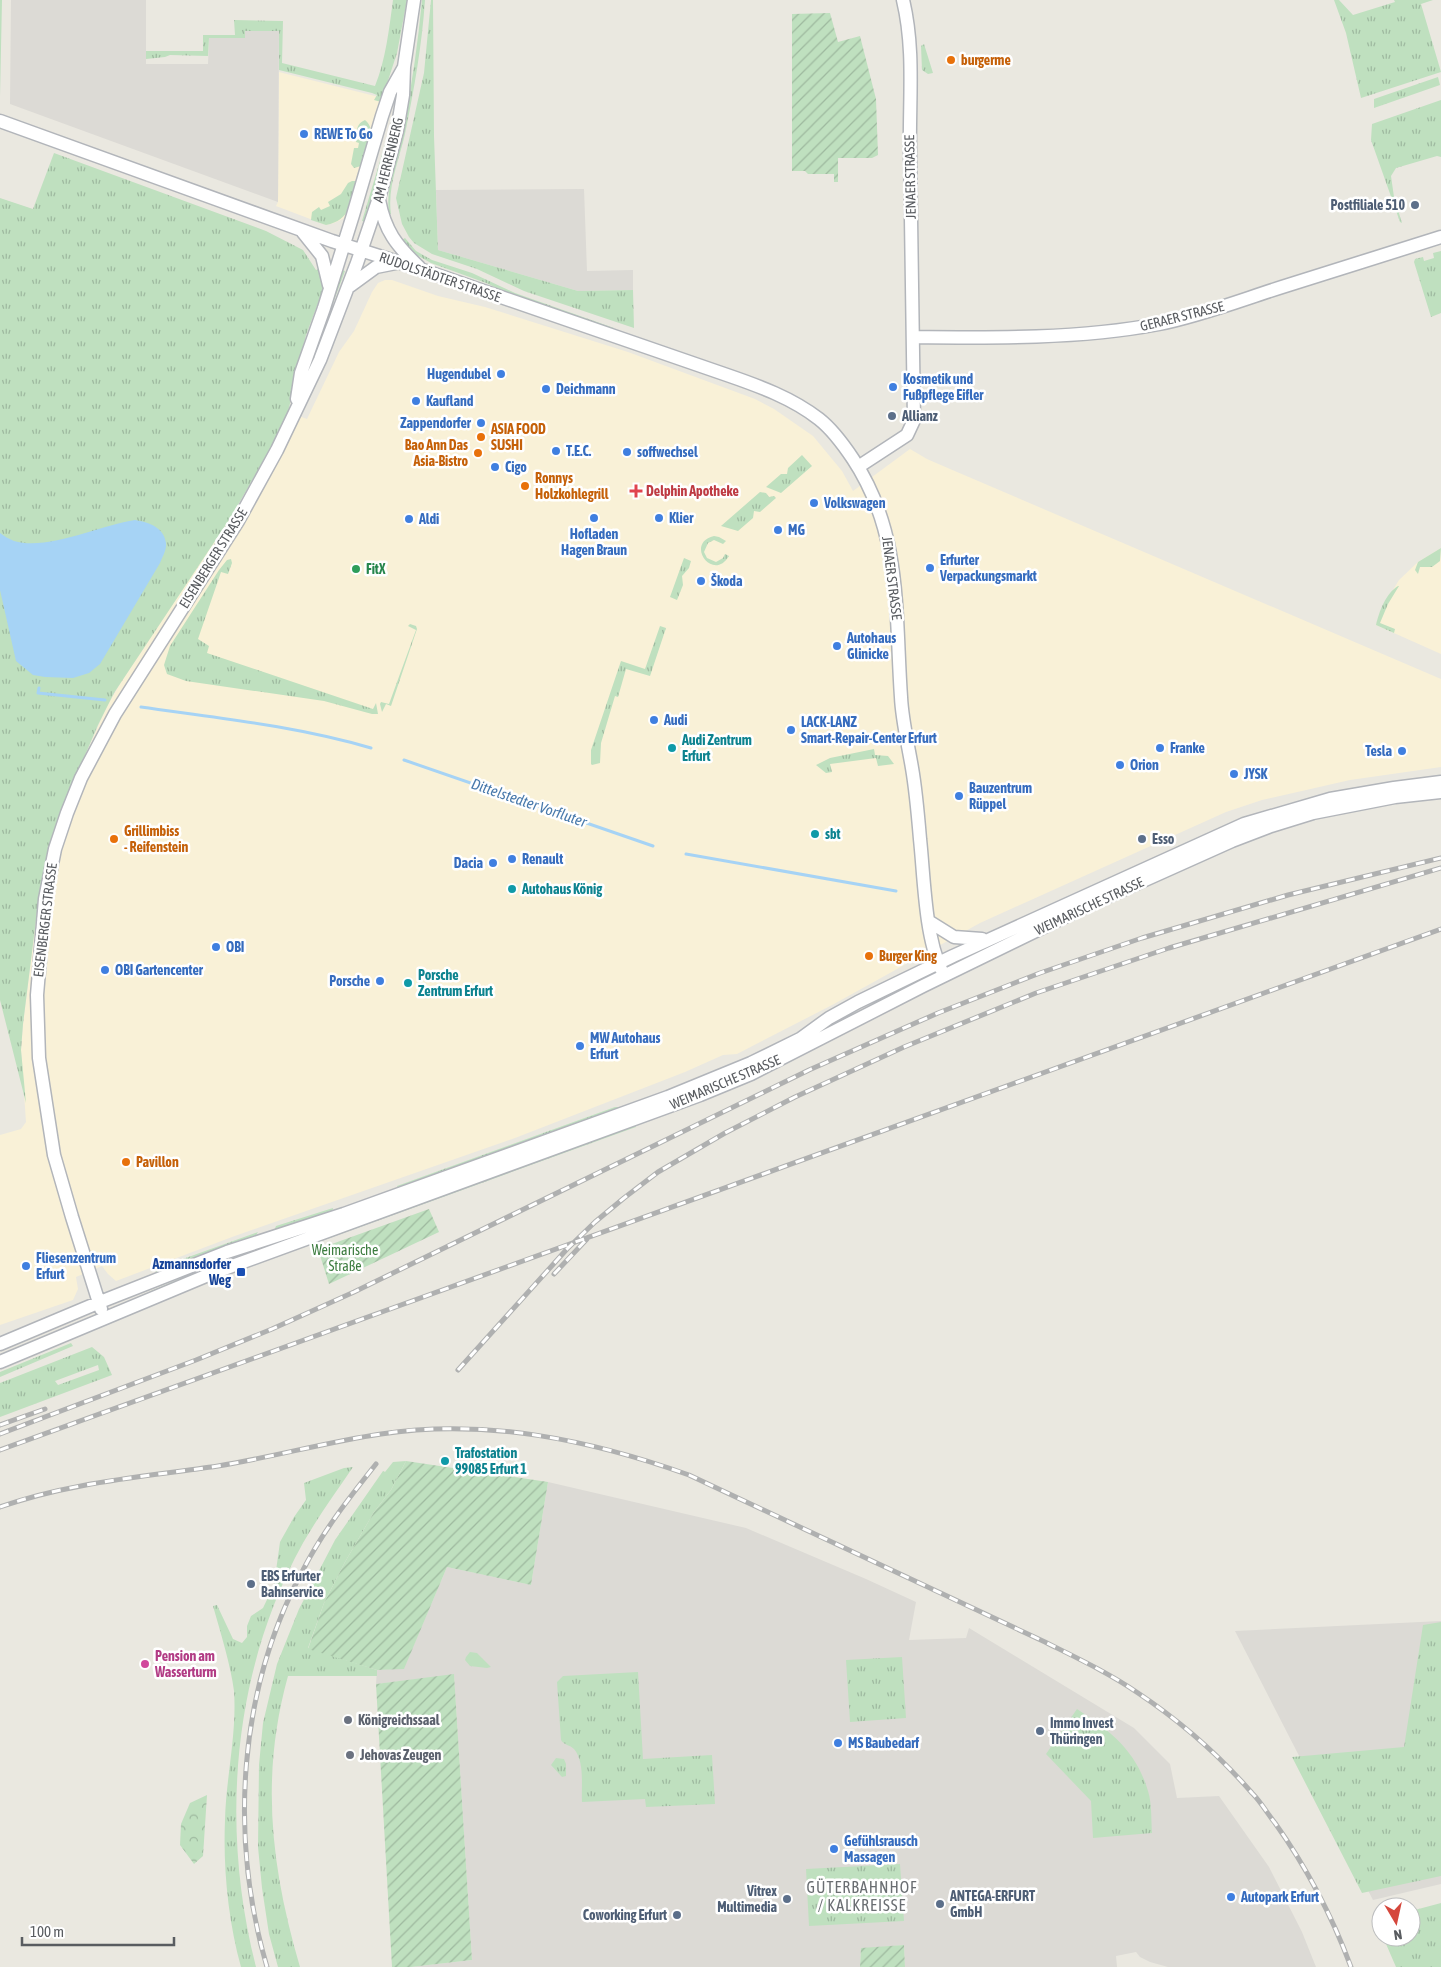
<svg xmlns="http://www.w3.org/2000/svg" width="1441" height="1967" font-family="'Asap Condensed',sans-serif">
  <defs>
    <pattern id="grass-tufts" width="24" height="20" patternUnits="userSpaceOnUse" patternTransform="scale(1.25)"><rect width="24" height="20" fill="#bfe0bf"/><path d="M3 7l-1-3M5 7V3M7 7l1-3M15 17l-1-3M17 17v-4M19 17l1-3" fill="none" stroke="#9eb99f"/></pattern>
    <pattern id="forest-crowns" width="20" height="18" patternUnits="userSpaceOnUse" patternTransform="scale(1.25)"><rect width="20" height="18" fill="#bfe0bf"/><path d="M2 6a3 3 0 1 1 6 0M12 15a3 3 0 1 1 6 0" fill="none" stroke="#9eb99f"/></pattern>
    <pattern id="garden-furrows" width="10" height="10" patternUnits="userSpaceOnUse" patternTransform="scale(1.25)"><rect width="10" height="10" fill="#bfe0bf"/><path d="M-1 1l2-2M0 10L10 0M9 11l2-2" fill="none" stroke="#9eb99f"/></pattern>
  </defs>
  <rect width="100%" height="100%" fill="#eae8e0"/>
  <path fill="#f9f1d7" d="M279 72 383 98 347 214 343 219 334 223 326 225 276 206 278 202Z
    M385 280H392L438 296 485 307 628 352 755 399 774 409 813 436 842 471 853 491 910 449 927 459 950 469 1441 679V767L1350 780 1262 800 1226 812 980 923 834 1004 737 1054 723 1055 685 1072 515 1138 232 1237 116 1281 108 1274 102 1266 76 1277 78 1289 73 1300 0 1325V1135L21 1129 26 1122 21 1050 23 1024 38 904 48 854 62 809 106 708 121 682 244 497 280 432 288 412 307 419 339 352 354 331 372 292 378 283Z
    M1441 548V654L1376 625 1382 608 1399 580 1418 562Z"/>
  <path fill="#dcdad5" d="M11 0H146V64H208L209 38H245V31H279L278 202 10 104Z
    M584 189 587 271 633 270V290L578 291 438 250 436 190Z
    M548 1482 746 1528 866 1579 916 1602 909 1640 966 1638 969 1628 1134 1728 1170 1764 1177 1798 1219 1796 1269 1867 1302 1932 1316 1967H1168L1150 1962 1140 1957 1136 1952 1116 1956 1117 1967H905L904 1945 861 1949 860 1967H411L472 1960 454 1675 376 1684 377 1670 404 1668 447 1567 531 1585Z
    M1441 1621V1884L1373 1900 1235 1631Z"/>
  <path fill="url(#grass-tufts)" fill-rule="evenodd" d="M0 0H2L0 97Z
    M393 0H407L397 53 381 102 374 100 377 95 372 93 279 70V31H245V38H209L208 56 170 55 165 57 146 59V51H203V35H235L234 20 283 21 282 63 375 86C386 59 389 29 393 0Z
    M422 0H425C422 45 414 90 405 134 399 160 387 188 391 214H389C385 184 398 154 404 125 412 84 418 42 422 0Z
    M431 0H433L434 136 438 250 578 291 633 290 634 328 524 291 477 269 432 254 414 243 409 237 402 224 396 198 424 73Z
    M1334 0H1339L1353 15 1395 2 1394 0H1433L1421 4 1441 72 1361 98 1346 33Z
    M924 44 933 73 928 74 922 70 921 46Z
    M1438 77 1440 85 1374 108V99Z
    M1441 100V157L1437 156 1396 168 1391 176 1394 197 1402 223 1400 222 1371 140 1372 124Z
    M365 120C379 132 366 152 361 166L354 168 351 164 354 148H358L359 143 356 142C358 133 354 125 365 120Z
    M389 131 391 134 365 222 362 221Z
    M54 153 266 231 303 250 316 270 322 268 324 279 323 290 306 335 288 412 280 432 231 517 114 693 98 725 62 809 48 854 38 904 23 1024 21 1050 26 1103 0 1000V198L33 209Z
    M352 181H357C351 202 351 220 326 225L311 220 312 212 319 207 321 210 330 206 328 202 341 194 348 183Z
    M405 238 416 251 432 260 472 273 515 293 614 328 613 330 513 296 486 283 431 263 413 253 402 240Z
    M1441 251V313L1431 317 1414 262 1415 259 1423 257 1424 261 1434 258 1433 253Z
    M342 270 345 271 312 360Z
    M802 455 812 466 781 493 766 487 781 474H787L788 468Z
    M760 492 766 493 769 497 774 496 776 498 760 512 754 511 753 518 738 531 721 526Z
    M714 536 719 537 726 541 723 544 714 540 708 543 704 552 707 558 716 562 723 558 725 554 729 556C713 583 684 543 714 536Z
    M1441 548 1440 561 1432 567H1420L1418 574 1415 570 1418 562Z
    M684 558 691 561 689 568 682 576 683 585 677 600 670 597Z
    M231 559 232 563 228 574 221 572 198 639 209 646 207 653 373 709 376 703 378 714H372L324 701 186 681 167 674 164 665 170 646 219 570 227 560Z
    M1398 586H1399L1388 604 1380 623 1395 629 1394 633 1376 625C1379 612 1386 593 1398 586Z
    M410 624 416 626 417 629 391 706 386 704 382 712 380 704 381 702 389 704 416 630 408 626Z
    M660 626 666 628 650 676 626 669 618 697 615 696 601 743 600 763 592 765 591 764V750L621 661 645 669Z
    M874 749 875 755 888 756 894 764 878 766 876 758 830 764 832 772 826 773 816 765 830 758Z
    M615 1107H620V1108L398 1189 397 1186Z
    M635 1124 636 1127 302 1248 304 1244Z
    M333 1208 332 1213 274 1231 276 1226Z
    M258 1232 255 1237 156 1272 155 1269Z
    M269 1244 270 1246 236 1258 152 1293 151 1291 236 1255Z
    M71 1343 73 1346 0 1377V1372Z
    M92 1347 104 1357 112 1375 0 1417V1383ZM98 1365 99 1370 58 1385 55 1381Z
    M406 1461 391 1490 374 1512 345 1562 324 1603 308 1648 377 1670V1676H288C260 1777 271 1868 300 1967H278L269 1934 262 1888 258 1847 259 1765 263 1723 277 1664 299 1609 335 1540 383 1471 385 1472 393 1462Z
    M353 1467C336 1492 318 1517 303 1543 232 1671 220 1827 256 1967H241C228 1920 223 1868 225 1820 226 1777 237 1734 234 1691 231 1666 220 1631 213 1606L217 1605 233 1639 242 1643 247 1637V1626L251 1616 263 1608 274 1585 280 1542 294 1517 306 1500 304 1483 344 1468Z
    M1441 1622V1876L1362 1893 1292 1757 1404 1747 1423 1625Z
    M470 1652 477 1653 491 1667 487 1668 470 1666 465 1660 466 1657Z
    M902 1657 906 1718 850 1722 846 1660Z
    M638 1672 643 1759 712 1755 715 1804 646 1807 645 1799 582 1802C581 1786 585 1762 574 1749 570 1745 564 1745 561 1740L557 1682 563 1676Z
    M1077 1709C1110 1731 1136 1750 1148 1791 1152 1803 1151 1819 1152 1833L1093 1838 1091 1801 1046 1754Z
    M556 1758 564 1759 566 1764V1776L562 1777 551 1765Z
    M900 1864 904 1921 809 1926 806 1869Z
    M1441 1903V1967H1396L1383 1937H1411V1911Z"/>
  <path fill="url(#forest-crowns)" d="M207 1795 203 1856 194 1864 180 1845 181 1824 190 1803Z"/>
  <path fill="url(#garden-furrows)" d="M830 13 838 42 860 36 876 99 878 155 872 158H838V182H834V174H808L805 171H792V14Z
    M429 1209 439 1232 329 1284 318 1249Z
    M406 1461 548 1482 531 1585 447 1567 404 1669 377 1670 308 1649 324 1603 345 1562 374 1512 391 1490Z
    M454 1674 472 1960 411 1967H392L376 1684Z
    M904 1945 905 1967H860L861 1948Z"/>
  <path fill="#a6d3f5" d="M135 520C148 522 164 527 166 543 167 549 162 558 160 563L100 664 89 673 73 678 45 677 33 675 16 661 0 590V533C4 536 9 539 14 541 48 551 100 525 135 520Z"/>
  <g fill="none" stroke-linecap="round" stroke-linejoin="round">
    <path stroke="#a6d3f5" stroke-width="3" d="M39 688 38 693 105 700
      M141 707C218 718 296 726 371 748
      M404 760 653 846
      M686 854 896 891"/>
    <defs>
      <path id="secondary" d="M0 121 332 241 420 269 727 375C759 386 792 398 819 419 833 430 843 444 853 459 902 533 895 612 901 697 902 720 908 744 912 768 916 791 918 815 920 839 924 876 925 936 941 969
        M379 200C385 231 396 245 419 267
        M302 231 322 256 329 285
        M350 286 376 267 396 263
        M913 337C993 338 1080 339 1159 324 1200 316 1241 300 1282 287 1335 270 1388 254 1441 237
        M297 399 301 373 324 308 353 215 382 116 390 92 403 69
        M858 467 907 435 914 420C913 331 912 241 910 151 909 100 915 50 903 0
        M930 922 954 937 982 939
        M101 1309 72 1217 54 1155 39 1058 37 995 45 899 55 849 67 813 81 778 115 714 238 521 277 450 320 360 357 263 379 198 397 131 403 95 404 67 414 0
        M0 1344 100 1302 227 1252 344 1214 668 1097 751 1063 800 1039 829 1018 858 1002 953 956 1244 824 1330 799 1394 788 1441 782
        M0 1362 213 1273 700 1095 751 1074 923 986 1087 906 1232 841 1271 826 1313 813 1395 797 1441 792"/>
    </defs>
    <use href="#secondary" stroke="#b2b5ba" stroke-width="15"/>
    <use href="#secondary" stroke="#fff" stroke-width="12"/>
    <defs>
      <path id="rail" d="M554 1274 587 1239
        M458 1370 567 1249 595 1222 624 1198 658 1172 725 1133 795 1097 904 1047 1036 993 1169 948 1441 868
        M0 1425 45 1409
        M0 1434 196 1360 272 1329 354 1292 809 1070 938 1013 1040 973 1142 938 1288 895 1441 858
        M0 1450 1441 929
        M0 1507C71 1482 144 1477 218 1466 273 1457 327 1442 381 1434 486 1418 591 1440 689 1475L1045 1642C1077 1658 1109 1673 1138 1693 1180 1721 1219 1755 1252 1793 1261 1802 1267 1813 1275 1823 1307 1868 1332 1916 1351 1967
        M267 1967C229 1837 238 1690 303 1570 323 1531 349 1498 376 1464"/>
    </defs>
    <use href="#rail" stroke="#afb0b0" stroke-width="5"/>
    <use href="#rail" stroke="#fff" stroke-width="3" stroke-dasharray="9" stroke-linecap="butt"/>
  </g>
  <g fill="#e8710a" stroke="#fff" stroke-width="2">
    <circle cx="951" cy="60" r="5"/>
    <circle cx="481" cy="437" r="5"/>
    <circle cx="478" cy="453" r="5"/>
    <circle cx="525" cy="486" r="5"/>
    <circle cx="114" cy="839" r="5"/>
    <circle cx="869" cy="956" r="5"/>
    <circle cx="126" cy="1162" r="5"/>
  </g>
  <g fill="#3f7fe0" stroke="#fff" stroke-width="2">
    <circle cx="304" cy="134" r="5"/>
    <circle cx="501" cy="374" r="5"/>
    <circle cx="893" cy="387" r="5"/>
    <circle cx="546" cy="389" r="5"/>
    <circle cx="416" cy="401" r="5"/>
    <circle cx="481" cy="423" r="5"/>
    <circle cx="556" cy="451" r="5"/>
    <circle cx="627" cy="452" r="5"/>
    <circle cx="495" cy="467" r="5"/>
    <circle cx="814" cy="503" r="5"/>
    <circle cx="594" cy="518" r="5"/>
    <circle cx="659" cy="518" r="5"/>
    <circle cx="409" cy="519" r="5"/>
    <circle cx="778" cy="530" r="5"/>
    <circle cx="930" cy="568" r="5"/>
    <circle cx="701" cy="581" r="5"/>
    <circle cx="837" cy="646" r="5"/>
    <circle cx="654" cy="720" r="5"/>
    <circle cx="791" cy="730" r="5"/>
    <circle cx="1160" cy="748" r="5"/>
    <circle cx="1402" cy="751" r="5"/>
    <circle cx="1120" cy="765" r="5"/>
    <circle cx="1234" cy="774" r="5"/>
    <circle cx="959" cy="796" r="5"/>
    <circle cx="512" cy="859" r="5"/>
    <circle cx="493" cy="863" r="5"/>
    <circle cx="216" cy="947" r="5"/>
    <circle cx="105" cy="970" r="5"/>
    <circle cx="380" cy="981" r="5"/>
    <circle cx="580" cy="1046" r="5"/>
    <circle cx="26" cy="1266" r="5"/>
    <circle cx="838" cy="1743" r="5"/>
    <circle cx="834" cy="1849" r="5"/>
    <circle cx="1231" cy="1897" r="5"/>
  </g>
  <g fill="#5c6f8a" stroke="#fff" stroke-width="2">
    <circle cx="1415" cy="205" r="5"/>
    <circle cx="892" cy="416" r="5"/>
    <circle cx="1142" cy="839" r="5"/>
    <circle cx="251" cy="1584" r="5"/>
    <circle cx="1040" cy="1731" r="5"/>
    <circle cx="787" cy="1899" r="5"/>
    <circle cx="940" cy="1904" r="5"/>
    <circle cx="677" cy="1915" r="5"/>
  </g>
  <path fill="#e0444e" stroke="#fff" stroke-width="2" d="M633.5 483.5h5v5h5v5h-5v5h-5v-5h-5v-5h5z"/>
  <circle fill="#2e9e5b" stroke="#fff" stroke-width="2" cx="356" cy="569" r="5"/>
  <g fill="#0f9aa8" stroke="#fff" stroke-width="2">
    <circle cx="672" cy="748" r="5"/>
    <circle cx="815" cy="834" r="5"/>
    <circle cx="512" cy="889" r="5"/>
    <circle cx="408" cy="983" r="5"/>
    <circle cx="445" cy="1461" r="5"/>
  </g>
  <rect fill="#1a4fb4" stroke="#fff" stroke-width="2" x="236" y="1267" width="10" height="10" rx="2.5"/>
  <circle fill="#d1479c" stroke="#fff" stroke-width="2" cx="145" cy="1664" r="5"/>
  <g fill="#6b7280" stroke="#fff" stroke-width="2">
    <circle cx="348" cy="1720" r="5"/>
    <circle cx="350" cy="1755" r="5"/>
  </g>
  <g text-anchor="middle" stroke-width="5" stroke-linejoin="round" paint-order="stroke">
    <g font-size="14" font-weight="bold" fill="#c56008" stroke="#fff" text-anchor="start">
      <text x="961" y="65">burgerme</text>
      <text x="491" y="434">ASIA FOOD<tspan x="491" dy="16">SUSHI</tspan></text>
      <text x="468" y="450" text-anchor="end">Bao Ann Das<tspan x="468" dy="16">Asia-Bistro</tspan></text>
      <text x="535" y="483">Ronnys<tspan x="535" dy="16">Holzkohlegrill</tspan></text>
      <text x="124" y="836">Grillimbiss<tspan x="124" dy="16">- Reifenstein</tspan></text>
      <text x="879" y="961">Burger King</text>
      <text x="136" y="1167">Pavillon</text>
    </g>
    <g font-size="14" font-weight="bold" fill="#366cbe" stroke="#fff" text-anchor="start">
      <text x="314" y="139">REWE To Go</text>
      <text x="491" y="379" text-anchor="end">Hugendubel</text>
      <text x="903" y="384">Kosmetik und<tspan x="903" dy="16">Fußpflege Eifler</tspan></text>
      <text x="556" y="394">Deichmann</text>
      <text x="426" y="406">Kaufland</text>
      <text x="471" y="428" text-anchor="end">Zappendorfer</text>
      <text x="566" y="456">T.E.C.</text>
      <text x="637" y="457">soffwechsel</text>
      <text x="505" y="472">Cigo</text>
      <text x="824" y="508">Volkswagen</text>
      <text x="669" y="523">Klier</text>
      <text x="419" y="524">Aldi</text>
      <text x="788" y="535">MG</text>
      <text x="594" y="539" text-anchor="middle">Hofladen<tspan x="594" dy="16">Hagen Braun</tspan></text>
      <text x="940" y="565">Erfurter<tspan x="940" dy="16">Verpackungsmarkt</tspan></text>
      <text x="711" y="586">Škoda</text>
      <text x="847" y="643">Autohaus<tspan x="847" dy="16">Glinicke</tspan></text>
      <text x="664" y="725">Audi</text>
      <text x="801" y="727">LACK-LANZ<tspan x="801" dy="16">Smart-Repair-Center Erfurt</tspan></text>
      <text x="1170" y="753">Franke</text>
      <text x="1392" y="756" text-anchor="end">Tesla</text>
      <text x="1130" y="770">Orion</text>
      <text x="1244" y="779">JYSK</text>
      <text x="969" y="793">Bauzentrum<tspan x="969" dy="16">Rüppel</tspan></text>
      <text x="522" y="864">Renault</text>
      <text x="483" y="868" text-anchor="end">Dacia</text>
      <text x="226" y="952">OBI</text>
      <text x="115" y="975">OBI Gartencenter</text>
      <text x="370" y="986" text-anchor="end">Porsche</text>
      <text x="590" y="1043">MW Autohaus<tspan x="590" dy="16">Erfurt</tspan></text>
      <text x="36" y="1263">Fliesenzentrum<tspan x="36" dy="16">Erfurt</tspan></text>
      <text x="848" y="1748">MS Baubedarf</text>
      <text x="844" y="1846">Gefühlsrausch<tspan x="844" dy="16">Massagen</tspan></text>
      <text x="1241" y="1902">Autopark Erfurt</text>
    </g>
    <g font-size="14" fill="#595c60" stroke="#fff">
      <text transform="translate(388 160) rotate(-76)" y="5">AM HERRENBERG</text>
      <text transform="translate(910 177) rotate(-91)" y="5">JENAER STRASSE</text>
      <text transform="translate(440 277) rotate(19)" y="5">RUDOLSTÄDTER STRASSE</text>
      <text transform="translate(1182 316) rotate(-14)" y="5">GERAER STRASSE</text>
      <text transform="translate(213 558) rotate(-58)" y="5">EISENBERGER STRASSE</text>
      <text transform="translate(892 578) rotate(83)" y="5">JENAER STRASSE</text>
      <text transform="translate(1089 906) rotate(-25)" y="5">WEIMARISCHE STRASSE</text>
      <text transform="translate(45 920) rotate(-83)" y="5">EISENBERGER STRASSE</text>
      <text transform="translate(725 1082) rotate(-23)" y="5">WEIMARISCHE STRASSE</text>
    </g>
    <g font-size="14" font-weight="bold" fill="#4e5e75" stroke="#fff" text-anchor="start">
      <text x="1405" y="210" text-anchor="end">Postfiliale 510</text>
      <text x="902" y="421">Allianz</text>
      <text x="1152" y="844">Esso</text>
      <text x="261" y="1581">EBS Erfurter<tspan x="261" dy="16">Bahnservice</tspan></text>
      <text x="1050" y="1728">Immo Invest<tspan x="1050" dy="16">Thüringen</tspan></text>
      <text x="777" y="1896" text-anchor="end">Vitrex<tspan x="777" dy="16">Multimedia</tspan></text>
      <text x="950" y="1901">ANTEGA-ERFURT<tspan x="950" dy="16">GmbH</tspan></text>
      <text x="667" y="1920" text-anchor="end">Coworking Erfurt</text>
    </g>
    <g font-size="14" font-weight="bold" fill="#be3a42" stroke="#fff" text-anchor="start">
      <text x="646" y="496">Delphin Apotheke</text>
    </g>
    <g font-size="14" font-weight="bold" fill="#27864d" stroke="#fff" text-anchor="start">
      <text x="366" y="574">FitX</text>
    </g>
    <g font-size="14" font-weight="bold" fill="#0d838f" stroke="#fff" text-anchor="start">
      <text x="682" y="745">Audi Zentrum<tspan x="682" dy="16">Erfurt</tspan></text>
      <text x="825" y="839">sbt</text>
      <text x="522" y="894">Autohaus König</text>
      <text x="418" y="980">Porsche<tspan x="418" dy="16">Zentrum Erfurt</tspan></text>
      <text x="455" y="1458">Trafostation<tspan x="455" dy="16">99085 Erfurt 1</tspan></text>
    </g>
    <g font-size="14" fill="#3c7c3f" stroke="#fff">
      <text x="345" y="1255">Weimarische<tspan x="345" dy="16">Straße</tspan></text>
    </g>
    <g font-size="14" font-weight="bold" fill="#164399" stroke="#fff" text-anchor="end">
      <text x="231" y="1269">Azmannsdorfer<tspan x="231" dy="16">Weg</tspan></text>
    </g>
    <g font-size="14" font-weight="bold" fill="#b23c85" stroke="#fff" text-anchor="start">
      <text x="155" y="1661">Pension am<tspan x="155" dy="16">Wasserturm</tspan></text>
    </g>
    <g font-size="14" font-weight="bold" fill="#5b616d" stroke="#fff" text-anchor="start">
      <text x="358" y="1725">Königreichssaal</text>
      <text x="360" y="1760">Jehovas Zeugen</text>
    </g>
    <g font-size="15" font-style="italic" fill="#497aac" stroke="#fff">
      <text transform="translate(529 803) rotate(19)" y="5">Dittelstedter Vorfluter</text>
    </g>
    <g font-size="16" letter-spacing="1" fill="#6a6e72" stroke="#fff">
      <text x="862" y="1893">GÜTERBAHNHOF<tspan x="862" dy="18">/ KALKREISSE</tspan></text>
    </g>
  </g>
  <g transform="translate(1396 1922) rotate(171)"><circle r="24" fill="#ffffff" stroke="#bdbebf"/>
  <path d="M0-4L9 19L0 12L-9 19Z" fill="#d5473c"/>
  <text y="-8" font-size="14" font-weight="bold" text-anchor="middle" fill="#595c60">N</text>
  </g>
  <path d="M22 1937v8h152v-8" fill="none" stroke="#595c60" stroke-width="2.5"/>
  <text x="30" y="1937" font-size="15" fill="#595c60" stroke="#ffffff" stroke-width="4" paint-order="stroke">100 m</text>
</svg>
